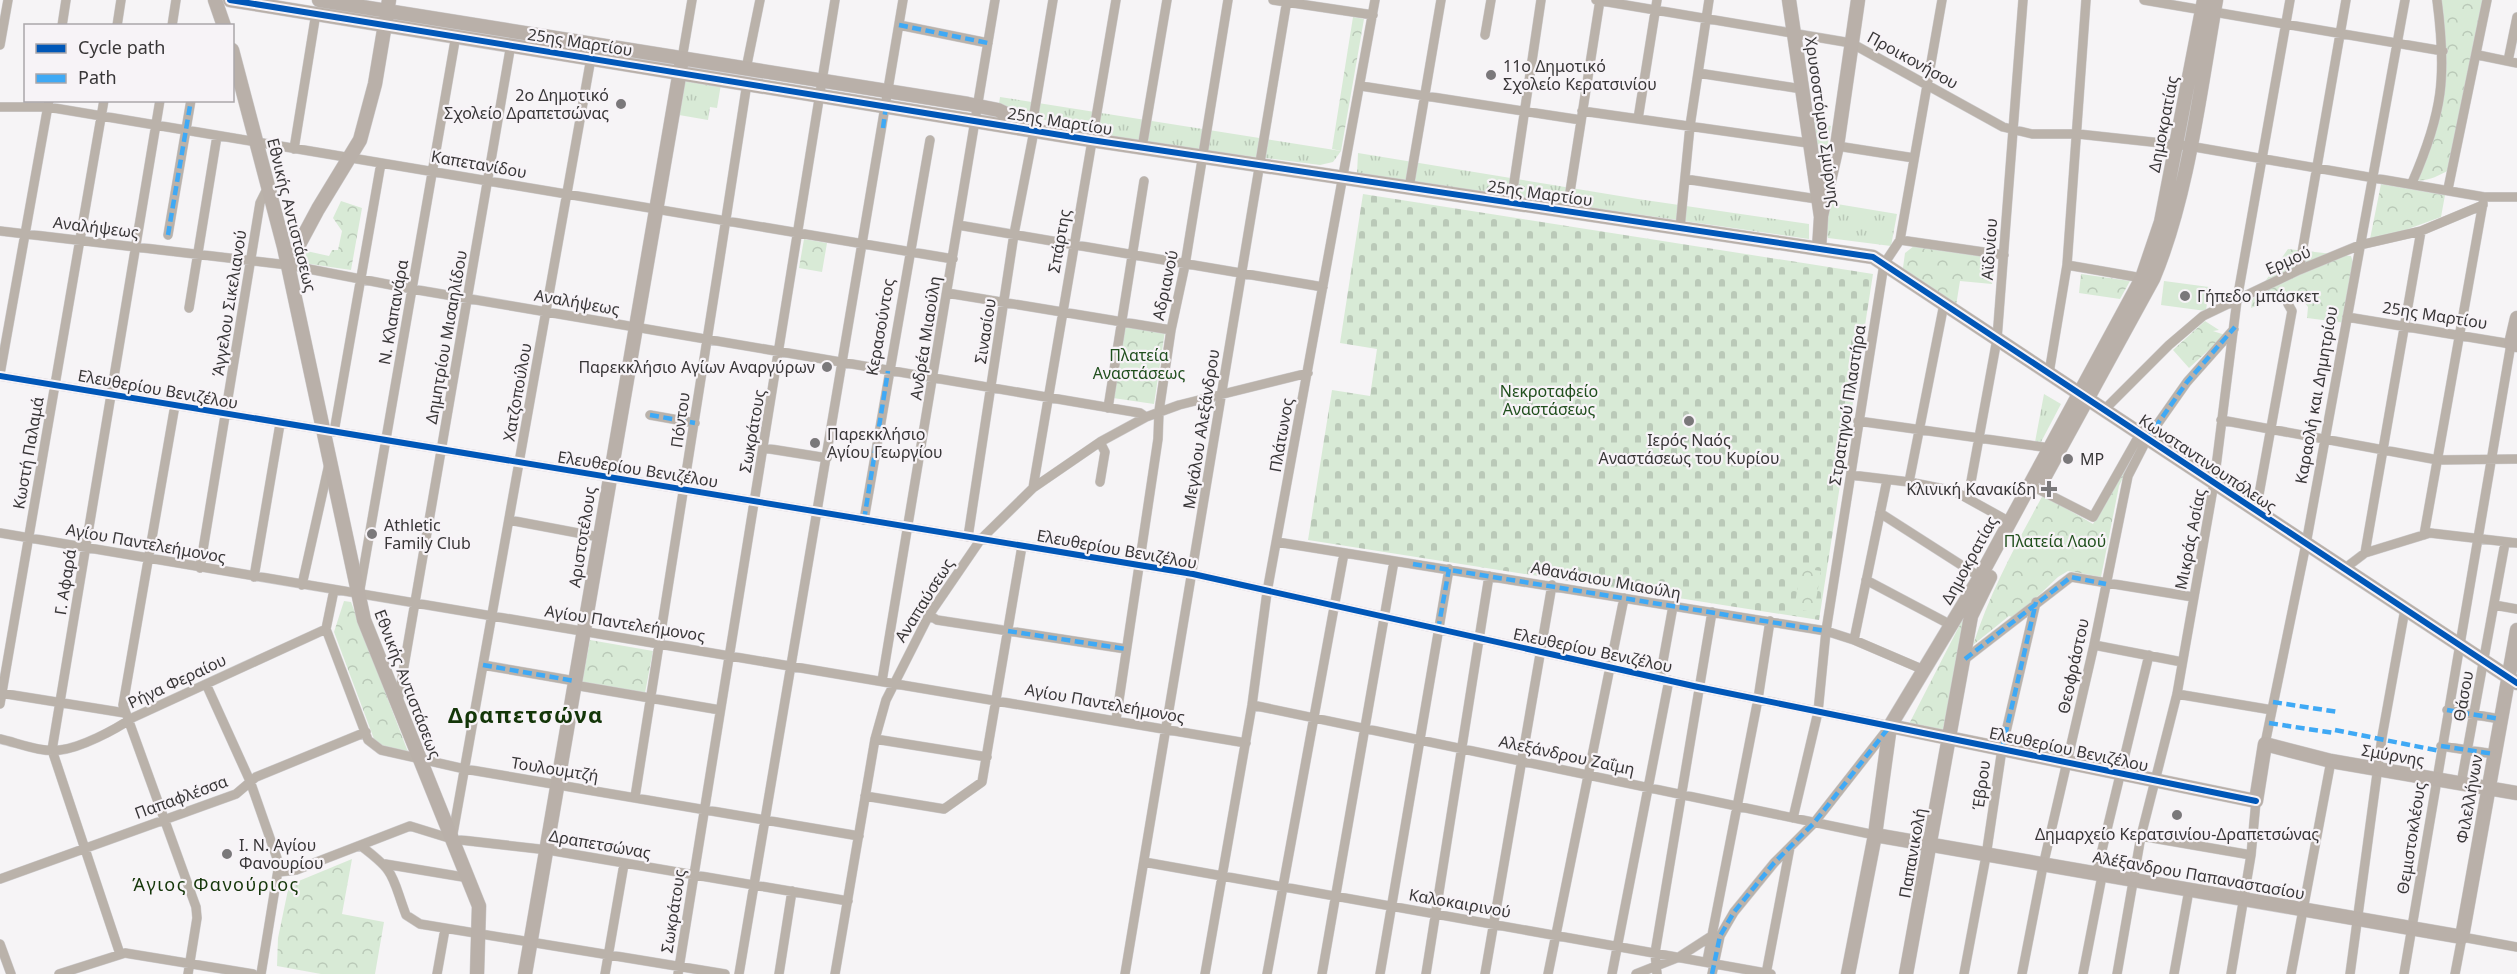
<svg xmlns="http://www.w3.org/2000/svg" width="2517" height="974" font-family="'Noto Sans',sans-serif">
  <defs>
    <pattern id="grass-tufts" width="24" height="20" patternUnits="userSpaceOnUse" patternTransform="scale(1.5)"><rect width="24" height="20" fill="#d8ead6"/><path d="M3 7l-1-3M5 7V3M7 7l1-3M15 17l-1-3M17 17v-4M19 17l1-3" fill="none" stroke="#bac9b8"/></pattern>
    <pattern id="cemetery-stones" width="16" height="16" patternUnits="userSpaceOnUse" patternTransform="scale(1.5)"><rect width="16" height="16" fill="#d8ead6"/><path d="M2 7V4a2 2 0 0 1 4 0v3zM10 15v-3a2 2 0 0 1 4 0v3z" fill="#bac9b8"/></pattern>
    <pattern id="park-crowns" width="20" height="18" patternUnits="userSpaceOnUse" patternTransform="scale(1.5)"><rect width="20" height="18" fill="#d8ead6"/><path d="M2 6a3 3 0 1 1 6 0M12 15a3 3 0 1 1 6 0" fill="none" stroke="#bac9b8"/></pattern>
  </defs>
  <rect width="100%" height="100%" fill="#f6f4f6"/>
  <path fill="url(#grass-tufts)" d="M395 18 670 62 669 66 394 20Z
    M685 78 721 84 717 108 710 107 708 120 679 115Z
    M1000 97 1341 151 1333 162 1320 165C1213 150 1099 144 999 104Z
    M1358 153 1638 199 1809 224V239L1357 174Z
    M1831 203 1897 214 1891 246 1828 238 1825 229Z
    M2044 394 2061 404 2041 442H2035Z"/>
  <path fill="url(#cemetery-stones)" d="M1363 194 1873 274 1819 620 1308 540 1332 390 1370 396 1377 349 1340 343Z"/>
  <path fill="url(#park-crowns)" d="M2438 0H2483L2449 170C2438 176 2427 182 2414 180L2437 119Z
    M1353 17 1364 19 1341 151 1332 149Z
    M1814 122 1831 126 1822 175Z
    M2381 184 2445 195 2441 217 2375 241 2370 239Z
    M341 201 362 208 351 270 303 263 302 250 329 256 332 250H338L342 231 333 218Z
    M804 239 827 243 822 272 799 268Z
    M1914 246 1996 258 1992 284 1960 281 1955 312 1902 275 1905 253Z
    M2288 249 2351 256 2356 272 2346 323 2307 318 2308 307 2298 294 2289 293 2251 308 2252 300Z
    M2081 274 2130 281 2120 299 2079 293Z
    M2205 321 2219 330 2213 331 2225 335 2189 368 2173 350Z
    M1124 325 1165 331 1154 404 1113 398Z
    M2134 447 2137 448 2119 486 2101 577 2068 571 2058 577 2015 618 2009 616 1973 645C1990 592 2016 544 2043 495L2093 524Z
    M1801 568 1821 571 1814 612 1794 609Z
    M344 601 351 602 408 752 380 746 374 739 334 632Z
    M1972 601 1942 733 1908 726Z
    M590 640 653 651 645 693 582 682Z
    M352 859 342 914 384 922 375 974H321L277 966 278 938 289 885Z"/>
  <path fill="#d8ead6" d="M2164 281 2209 287 2206 311 2161 305Z"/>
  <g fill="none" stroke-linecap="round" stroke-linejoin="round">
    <defs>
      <path id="street" d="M1273 0 1373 15
        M1596 0 1851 43 2003 127 2032 134H2078L2189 146 2484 197H2517
        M2144 0 2443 51
        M899 25 988 43
        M62 26 66 0
        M117 26 121 0
        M172 26 176 0
        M1485 35 1491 0
        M0 45 8 0
        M2478 55 2517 63
        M682 59 692 0
        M2508 61 2517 17
        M746 69 760 0
        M1698 73 1802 89
        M1361 86 1581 120
        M0 107H48L953 259
        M1582 111 1808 143
        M1638 119 1657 0
        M1032 126 1053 0
        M1837 146 1914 158
        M1142 148 1167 0
        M294 149 316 13
        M1685 179 1817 199
        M2412 183C2443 112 2447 76 2437 0
        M1409 188 1441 0
        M2448 189 2487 0
        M1511 203 1541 0
        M1567 211 1600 0
        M958 225 1323 287
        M1680 228 1690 126 1709 0
        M0 231 288 265 412 289 1140 413 1146 417
        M168 235 191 100
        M1900 240 2004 255
        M2067 265 2142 278
        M2299 270 2346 0
        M947 293 1171 330
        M189 308 217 136
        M2347 317 2511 344 2404 974
        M2049 373 2067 265 2086 0
        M0 374 49 100
        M0 376 1193 574 1698 687 1890 726 1814 823 1774 863 1734 912 1720 936 1712 974
        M175 405 123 705 196 907 197 918 188 974
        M1108 408 1144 181
        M2104 410 2169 345 2203 316 2299 270 2360 245 2421 231 2483 205
        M650 415 695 423
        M2221 420 2438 460 2517 459
        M1858 421 2050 448
        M334 432 381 163
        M764 448 827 458
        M1851 475 1909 482 1954 491 2010 522
        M1100 482 1105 452 1100 442
        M1909 482 1944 304
        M1033 488 1116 0
        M2038 489 2093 517 2140 434
        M1968 498 1997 339 2023 0
        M2256 511 2290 322 2292 311 2288 304
        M1880 513 1980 577
        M509 520 599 537
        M864 520 930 140
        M0 533 1246 743
        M2424 535 2483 203
        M968 537 1014 234 1034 131
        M1277 542 1826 631 1854 640 1924 670
        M2365 553 2421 231
        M200 568 260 203 268 187
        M2344 569 2365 553 2430 533 2517 543
        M254 577 280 424
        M1866 580 1951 625
        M302 585 329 464
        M360 589 456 35
        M2494 605 2517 609
        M929 615 937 620 1126 649
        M326 629 368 740 381 750 465 769 859 836
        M326 629 334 590
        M1854 640 1887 480
        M2094 645 2182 662
        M1965 659 2071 577 2193 597
        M483 665 575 681
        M1660 678 1673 606
        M882 681 995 0
        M206 684 250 781 279 864 261 974
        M574 685 720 710
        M0 693 125 713
        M2177 694 2272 710
        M398 701 511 44
        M0 704 104 100
        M1252 705 1875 835
        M2447 710 2500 719
        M1116 720 1158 439 1159 411 1171 330 1185 265 1228 0
        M0 739C18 743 42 753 60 750 80 748 115 730 132 718L326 629
        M875 739 987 757
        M2265 744 2306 544 2405 0
        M2441 746 2494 754
        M2461 784 2505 543
        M865 796 944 809 982 782 1022 546
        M635 797C674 559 710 321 747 83
        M1793 818 1818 712 1826 631 1884 264 1900 240 1942 0
        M2141 836 2251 855
        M452 839 591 58
        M361 846C397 873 391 875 406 915L420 924 725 974
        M1144 862 1771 974
        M385 864 469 878
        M279 872 296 870 410 826 452 839 548 850 848 901
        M2096 875 2149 655
        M0 879 236 794 256 777 366 732
        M0 944 11 974
        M120 954 52 750 160 100
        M1707 961 1758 699 1770 621
        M59 974 125 953 253 974
        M437 974 445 929
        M605 974 624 864
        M678 974 835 0
        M739 974 903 0
        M779 974 792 891
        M835 974 875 739 886 700 929 615 981 539 1033 488 1100 442 1146 417 1179 405 1308 373
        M1125 974 1287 0
        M1205 974 1252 705 1267 592 1375 0
        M1267 974 1344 553
        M1322 974 1394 561
        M1380 974 1449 569
        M1426 974 1489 576
        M1485 974 1552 585
        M1548 974 1624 598
        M1612 974 1669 680
        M1636 974 1679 957 1713 935
        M1657 974 1655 953 1712 612
        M1766 974 1790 847
        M1964 974 1986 856 2002 749 2036 602
        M2022 974 2043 866 2094 645 2128 476 2147 439 2187 382 2234 329
        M2083 974 2102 876
        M2117 974 2141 836 2177 694 2214 483 2237 300 2290 0
        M2174 974 2189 890
        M2231 974 2251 855 2256 801
        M2291 974 2331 761
        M2350 974 2382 737 2405 609
        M2455 974 2462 937 2517 947"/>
      <path id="secondary" d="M215 0 224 26
        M230 0 1091 140 1873 257 2517 683
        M319 0 968 104 998 110 1031 126
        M1789 0 1821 217 1819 249
        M232 50 284 247 364 620 479 906 477 974
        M1821 216 1837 146 1858 0
        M288 265 318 209 360 140 375 84 389 0
        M2517 318 2511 344 2517 345
        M2044 478 2153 279C2188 196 2200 90 2216 0
        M1890 726 2256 801 2265 744 2331 761 2517 793
        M1875 835 2462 937 2517 630
        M525 974 682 59
        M1848 974 1875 835 1890 726 1980 577 2142 278 2161 222 2204 0
        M1906 974 1971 616 1990 577"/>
    </defs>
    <use href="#street" stroke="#d0ced0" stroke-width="10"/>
    <use href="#secondary" stroke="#d0ced0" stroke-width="15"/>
    <use href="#street" stroke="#bab2aa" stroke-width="9"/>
    <use href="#secondary" stroke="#b9b0a9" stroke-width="14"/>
    <path stroke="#3fa9f5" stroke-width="4.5" stroke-dasharray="9 4.5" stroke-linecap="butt" d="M899 25 988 43
      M883 128 886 106
      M168 235 191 100
      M650 415 695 423
      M2147 439 2187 382 2235 327
      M864 520 888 371
      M1413 564 1826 631
      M1438 630 1449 569
      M1008 631 1126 649
      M1965 659 2071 577 2106 584
      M483 665 575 681
      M2273 702 2338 712
      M2447 710 2500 719
      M2269 723 2334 733
      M2335 730 2440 751
      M2441 746 2494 754
      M2002 749 2036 602
      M1712 974 1720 936 1734 912 1774 863 1814 823 1890 726"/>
    <defs>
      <path id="cycleway" d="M230 0 1091 140 1873 257 2517 683
        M0 376 1193 574 1698 687 2256 801"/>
    </defs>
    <use href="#cycleway" stroke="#f7f3f7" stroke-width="10"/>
    <use href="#cycleway" stroke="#0057b8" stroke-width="6"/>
  </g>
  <g fill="#7a787a" stroke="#f7f3f7" stroke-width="2">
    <circle cx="1491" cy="75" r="6"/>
    <circle cx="621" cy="104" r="6"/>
    <circle cx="2185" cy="296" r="6"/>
    <circle cx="827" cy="367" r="6"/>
    <circle cx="1689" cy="421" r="6"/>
    <circle cx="815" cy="443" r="6"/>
    <circle cx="2068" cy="459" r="6"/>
    <path d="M2046 480h6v6h6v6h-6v6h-6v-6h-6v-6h6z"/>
    <circle cx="372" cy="534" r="6"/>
    <circle cx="2177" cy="815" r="6"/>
    <circle cx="227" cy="854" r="6"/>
  </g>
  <g text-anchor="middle" stroke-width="4.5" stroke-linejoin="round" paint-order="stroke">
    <g font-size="16" fill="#383637" stroke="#f7f3f7">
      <text transform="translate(580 42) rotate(9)" y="6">25ης Μαρτίου</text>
      <text transform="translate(1913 60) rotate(29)" y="6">Προικονήσου</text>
      <text transform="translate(1060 121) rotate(9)" y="6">25ης Μαρτίου</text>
      <text transform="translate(1823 122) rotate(82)" y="6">Χρυσοστόμου Σμύρνης</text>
      <text transform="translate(2163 124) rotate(-79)" y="6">Δημοκρατίας</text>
      <text transform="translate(479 164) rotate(10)" y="6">Καπετανίδου</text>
      <text transform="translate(1540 193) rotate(8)" y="6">25ης Μαρτίου</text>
      <text transform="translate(292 215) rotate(76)" y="6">Εθνικής Αντιστάσεως</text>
      <text transform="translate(96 227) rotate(7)" y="6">Αναλήψεως</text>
      <text transform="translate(1059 241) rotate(-80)" y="6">Σπάρτης</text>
      <text transform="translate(1989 249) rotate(-86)" y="6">Αϊδινίου</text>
      <text transform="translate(2288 260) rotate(-24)" y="6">Ερμού</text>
      <text transform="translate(1165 285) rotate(-78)" y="6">Αδριανού</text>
      <text transform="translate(577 302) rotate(10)" y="6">Αναλήψεως</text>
      <text transform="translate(229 303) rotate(-81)" y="6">Άγγελου Σικελιανού</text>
      <text transform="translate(393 312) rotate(-80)" y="6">Ν. Κλαπανάρα</text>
      <text transform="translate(2435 315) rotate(9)" y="6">25ης Μαρτίου</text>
      <text transform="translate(880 327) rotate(-80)" y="6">Κερασούντος</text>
      <text transform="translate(985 331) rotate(-81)" y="6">Σινασίου</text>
      <text transform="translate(446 337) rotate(-80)" y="6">Δημητρίου Μισαηλίδου</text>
      <text transform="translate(925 338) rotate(-81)" y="6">Ανδρέα Μιαούλη</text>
      <text transform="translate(158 389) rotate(10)" y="6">Ελευθερίου Βενιζέλου</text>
      <text transform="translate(517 392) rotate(-80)" y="6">Χατζοπούλου</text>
      <text transform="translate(2316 395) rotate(-80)" y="6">Καραολή και Δημητρίου</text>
      <text transform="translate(1847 405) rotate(-81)" y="6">Στρατηγού Πλαστήρα</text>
      <text transform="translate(680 420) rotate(-82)" y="6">Πόντου</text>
      <text transform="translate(1201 429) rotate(-81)" y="6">Μεγάλου Αλεξάνδρου</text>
      <text transform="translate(752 431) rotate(-80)" y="6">Σωκράτους</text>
      <text transform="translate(1281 435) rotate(-80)" y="6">Πλάτωνος</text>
      <text transform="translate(28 453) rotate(-80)" y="6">Κωστή Παλαμά</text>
      <text transform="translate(2208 463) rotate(34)" y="6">Κωνσταντινουπόλεως</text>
      <text transform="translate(638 469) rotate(9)" y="6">Ελευθερίου Βενιζέλου</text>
      <text transform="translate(582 537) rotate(-81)" y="6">Αριστοτέλους</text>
      <text transform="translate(2190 539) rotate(-79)" y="6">Μικράς Ασίας</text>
      <text transform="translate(146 543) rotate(10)" y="6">Αγίου Παντελεήμονος</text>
      <text transform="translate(1117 549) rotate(10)" y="6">Ελευθερίου Βενιζέλου</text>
      <text transform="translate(1969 560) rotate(-61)" y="6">Δημοκρατίας</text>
      <text transform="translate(1606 580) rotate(10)" y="6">Αθανάσιου Μιαούλη</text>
      <text transform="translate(65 582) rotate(-81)" y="6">Γ. Αφαρά</text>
      <text transform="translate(924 600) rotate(-58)" y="6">Αναπαύσεως</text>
      <text transform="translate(625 623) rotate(9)" y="6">Αγίου Παντελεήμονος</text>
      <text transform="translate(1593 650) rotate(12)" y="6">Ελευθερίου Βενιζέλου</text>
      <text transform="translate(2073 666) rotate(-78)" y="6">Θεοφράστου</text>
      <text transform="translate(177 681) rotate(-25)" y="6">Ρήγα Φεραίου</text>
      <text transform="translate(408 684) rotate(69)" y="6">Εθνικής Αντιστάσεως</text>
      <text transform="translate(2463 696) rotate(-80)" y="6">Θάσου</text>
      <text transform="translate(1105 703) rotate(10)" y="6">Αγίου Παντελεήμονος</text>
      <text transform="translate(2069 749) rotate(12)" y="6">Ελευθερίου Βενιζέλου</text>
      <text transform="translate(1567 755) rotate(12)" y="6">Αλεξάνδρου Ζαΐμη</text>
      <text transform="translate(2393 755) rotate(10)" y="6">Σμύρνης</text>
      <text transform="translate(555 769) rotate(9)" y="6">Τουλουμτζή</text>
      <text transform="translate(1981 785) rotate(-82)" y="6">Έβρου</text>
      <text transform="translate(181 797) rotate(-20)" y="6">Παπαφλέσσα</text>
      <text transform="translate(2469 799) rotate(-80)" y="6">Φιλελλήνων</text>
      <text transform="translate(2411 838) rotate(-81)" y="6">Θεμιστοκλέους</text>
      <text transform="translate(600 844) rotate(10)" y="6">Δραπετσώνας</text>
      <text transform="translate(1912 853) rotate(-80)" y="6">Παπανικολή</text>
      <text transform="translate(2199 875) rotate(10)" y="6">Αλέξανδρου Παπαναστασίου</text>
      <text transform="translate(1460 903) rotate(10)" y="6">Καλοκαιρινού</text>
      <text transform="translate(673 911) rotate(-81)" y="6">Σωκράτους</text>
    </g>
    <g font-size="16" fill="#383637" stroke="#f7f3f7" text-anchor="start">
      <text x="1503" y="72">11o Δημοτικό<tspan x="1503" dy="18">Σχολείο Κερατσινίου</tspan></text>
      <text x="609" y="101" text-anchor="end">2ο Δημοτικό<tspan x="609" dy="18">Σχολείο Δραπετσώνας</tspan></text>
      <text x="2197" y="302">Γήπεδο μπάσκετ</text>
      <text x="815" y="373" text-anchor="end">Παρεκκλήσιο Αγίων Αναργύρων</text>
      <text x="827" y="440">Παρεκκλήσιο<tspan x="827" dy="18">Αγίου Γεωργίου</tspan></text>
      <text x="1689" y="446" text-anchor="middle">Ιερός Ναός<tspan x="1689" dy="18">Αναστάσεως του Κυρίου</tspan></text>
      <text x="2080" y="465">MP</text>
      <text x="2036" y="495" text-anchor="end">Κλινική Κανακίδη</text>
      <text x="384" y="531">Athletic<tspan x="384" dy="18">Family Club</tspan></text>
      <text x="2177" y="840" text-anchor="middle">Δημαρχείο Κερατσινίου-Δραπετσώνας</text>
      <text x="239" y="851">Ι. Ν. Αγίου<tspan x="239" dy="18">Φανουρίου</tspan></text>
    </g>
    <g font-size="16" fill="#204f1d" stroke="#f7f3f7">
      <text x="1139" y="361">Πλατεία<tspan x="1139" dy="18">Αναστάσεως</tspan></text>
      <text x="1549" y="397">Νεκροταφείο<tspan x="1549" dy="18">Αναστάσεως</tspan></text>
      <text x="2055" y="547">Πλατεία Λαού</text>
    </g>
    <g font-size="18" letter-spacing="1.5" fill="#143609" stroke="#f7f3f7">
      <text x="216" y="891">Άγιος Φανούριος</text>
    </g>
    <g font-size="22" font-weight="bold" letter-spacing="1.5" fill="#143609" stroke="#f7f3f7">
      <text x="526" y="723">Δραπετσώνα</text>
    </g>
  </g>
  <rect x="24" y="24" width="210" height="78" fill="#f7f3f7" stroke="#aba7aa" stroke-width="1.5"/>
  <rect x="36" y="44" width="30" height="9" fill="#0057b8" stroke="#aba7aa" stroke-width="1.5"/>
  <text x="78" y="54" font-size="18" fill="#383637">Cycle path</text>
  <rect x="36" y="74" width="30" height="9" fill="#3fa9f5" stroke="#aba7aa" stroke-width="1.5"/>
  <text x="78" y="84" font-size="18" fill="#383637">Path</text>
</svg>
